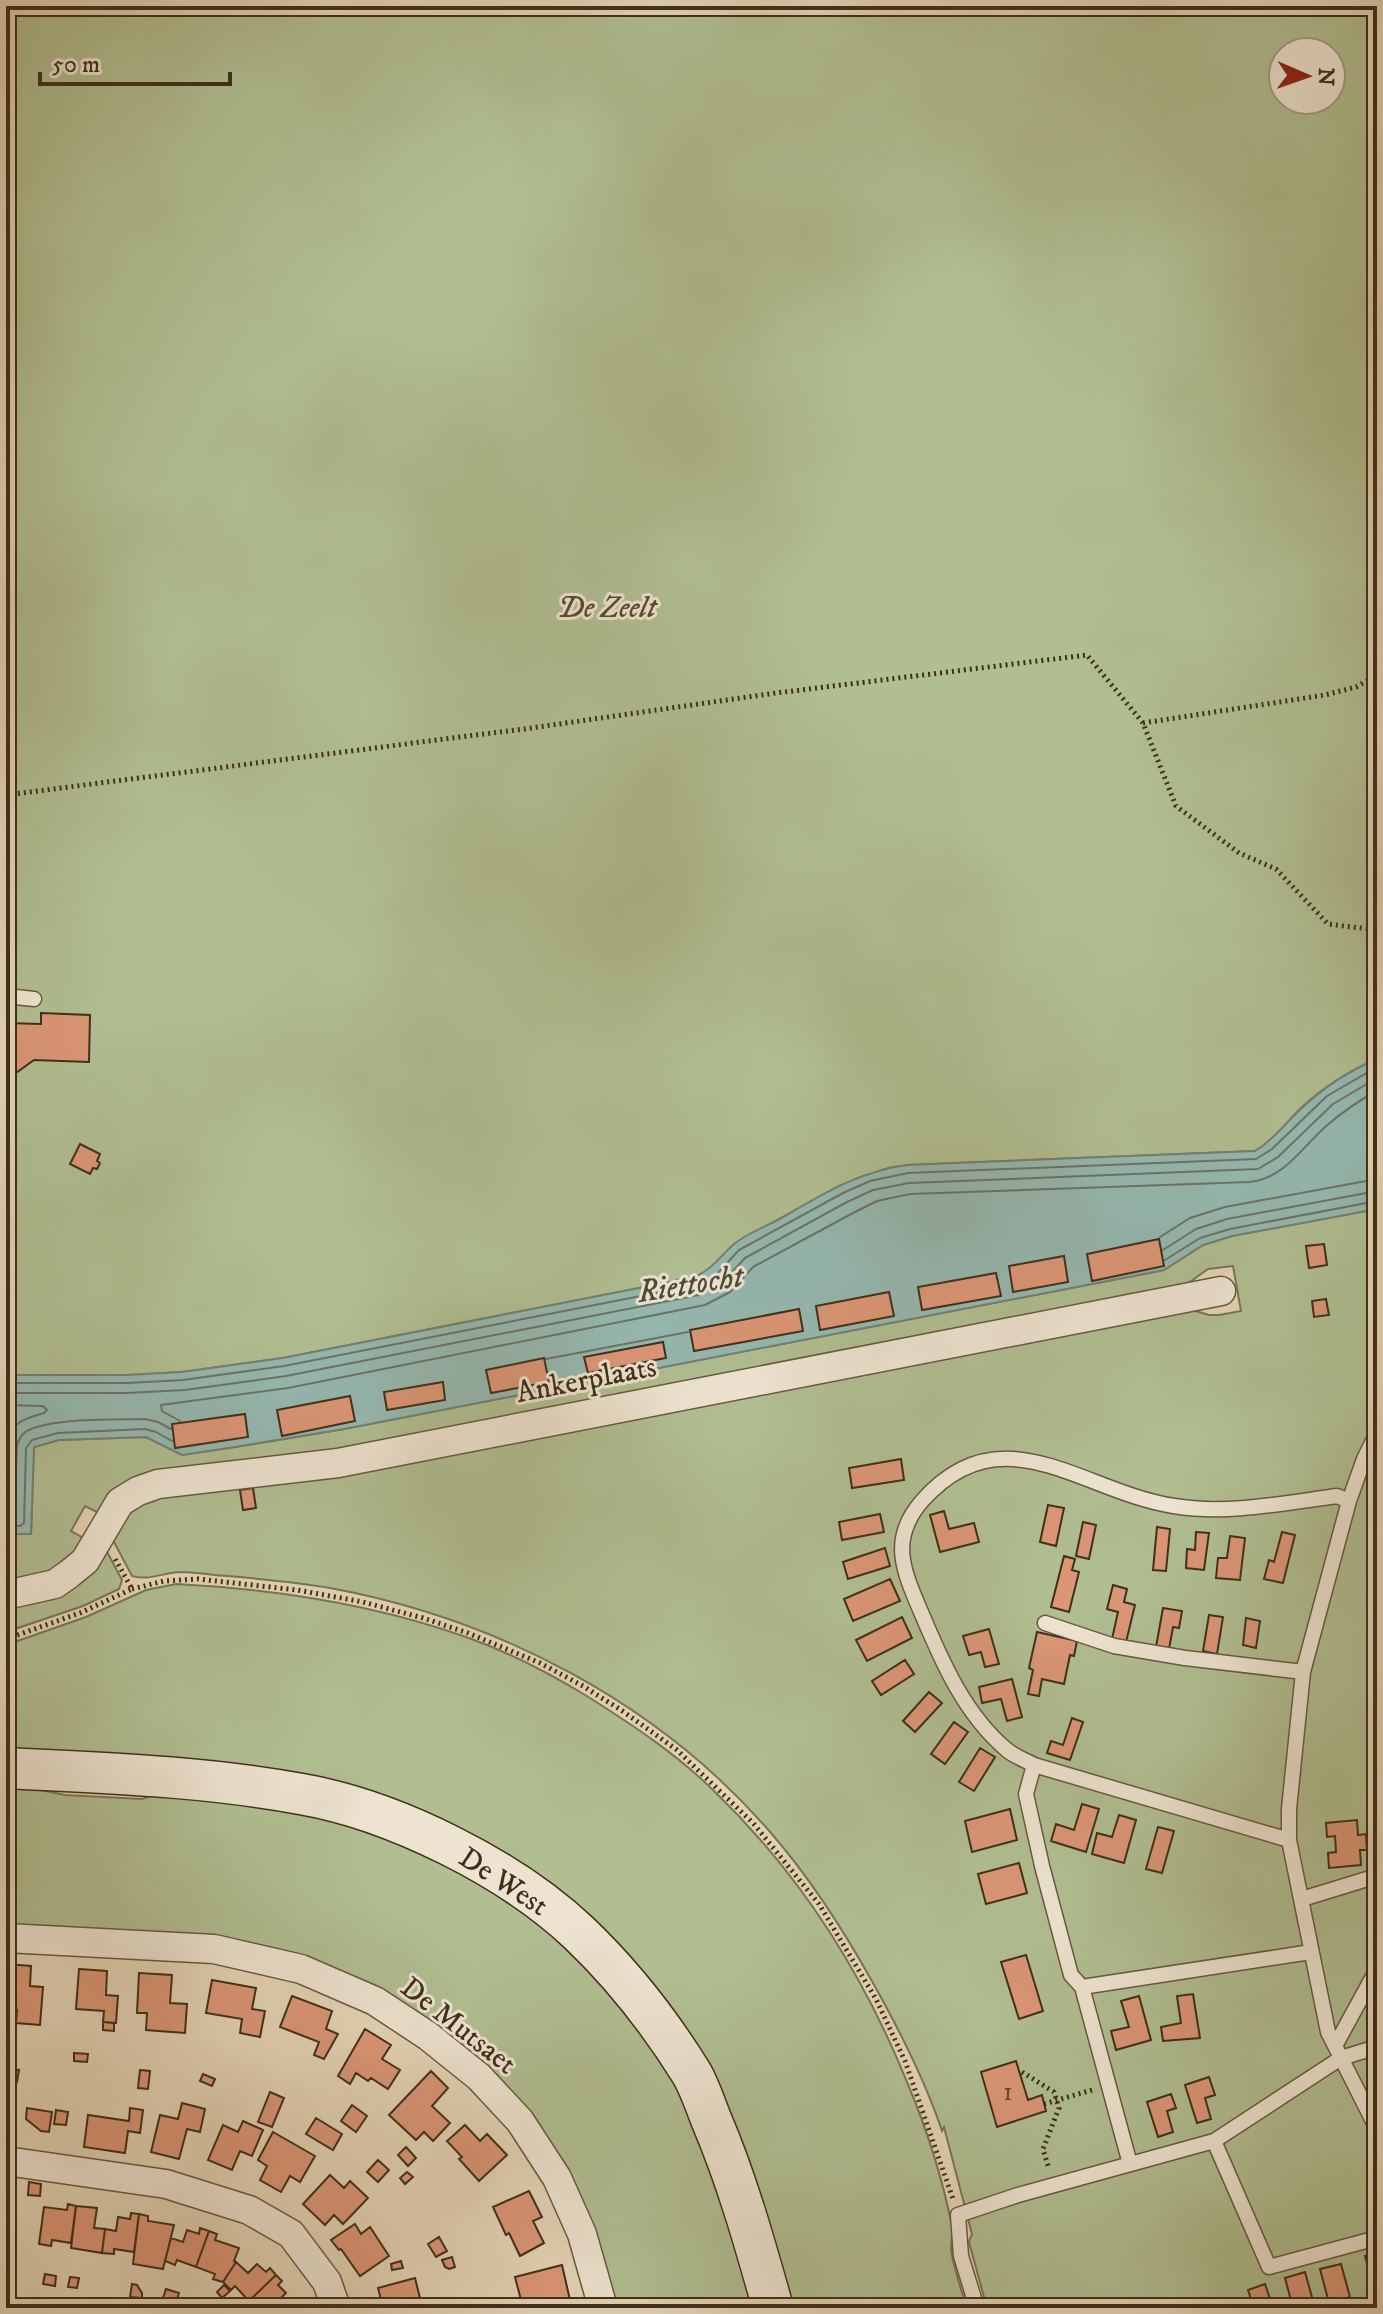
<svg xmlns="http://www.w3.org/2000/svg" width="1383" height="2314" font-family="'IM FELL DW Pica',serif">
  <rect width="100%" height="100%" fill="#e4d4b6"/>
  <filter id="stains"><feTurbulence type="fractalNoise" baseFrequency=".0025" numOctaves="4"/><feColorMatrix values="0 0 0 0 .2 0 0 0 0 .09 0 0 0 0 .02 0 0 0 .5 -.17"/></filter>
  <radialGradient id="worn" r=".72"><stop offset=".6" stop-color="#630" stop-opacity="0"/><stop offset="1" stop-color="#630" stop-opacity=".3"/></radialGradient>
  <path fill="#b0be91" stroke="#787656" stroke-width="2" fill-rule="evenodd" d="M6 6H1377V1059C1349 1071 1324 1087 1302 1107 1286 1122 1274 1141 1255 1151L907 1165 888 1168 839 1186 734 1244 711 1269 695 1277 283 1358 182 1372 127 1375H6ZM1283 52H1331V100H1283Z
    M1377 1209V2308H987L969 2242 972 2234 944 2127 942 2131C925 2080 900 2031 873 1983 844 1931 811 1879 771 1833 659 1703 498 1619 330 1588 296 1582 262 1579 228 1576 212 1575 195 1572 179 1572 162 1573 149 1581 132 1576L114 1542V1534L115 1527 127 1509 140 1499 147 1496 229 1488 358 1467 1138 1315 1140 1318 1189 1309 1209 1315H1219L1241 1311 1233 1266 1208 1269 1177 1291 336 1454 198 1474 146 1479 133 1482 116 1494 103 1515 85 1506 71 1531 89 1541C65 1574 44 1580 6 1588V1534H31L34 1447 59 1440 146 1437 182 1455 235 1447 344 1429 1164 1270 1203 1245 1232 1236Z
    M105 1548 122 1580 119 1589 83 1606 6 1632V1602Z
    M176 1584C274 1589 373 1604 466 1637 509 1652 551 1674 590 1698 634 1726 678 1755 715 1792 799 1873 863 1974 907 2082 926 2127 942 2177 952 2226 953 2234 951 2242 951 2250 954 2269 961 2289 967 2308H787L717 2099 475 1843 6 1753V1645L86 1617 146 1590Z
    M6 1783 65 1795 142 1799 173 1789 321 1810 471 1869 591 1962 688 2096 762 2308H613L554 2153 371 1987 6 1927Z"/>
  <path fill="#95b8b0" stroke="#738174" stroke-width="2" d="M1377 1059V1209L1232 1236 1203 1245 1164 1270 344 1429 235 1447 182 1455 146 1437 59 1440 34 1447 31 1534H6V1375H127L182 1372 283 1358 695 1277C716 1266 717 1259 733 1245 744 1235 762 1228 776 1221 820 1196 856 1172 907 1165L1255 1151C1273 1141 1286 1122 1302 1108 1324 1087 1349 1071 1377 1059Z"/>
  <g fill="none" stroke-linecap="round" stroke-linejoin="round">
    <path stroke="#6a7465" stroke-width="2" d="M1160 1237 1190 1218 1225 1207 1377 1179
      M1163 1250 1196 1229 1227 1219 1377 1191
      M1165 1260 1200 1238 1230 1229 1377 1201
      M546 1359 688 1332
      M6 1383H127L183 1380 284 1366 697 1285 716 1275 739 1250 843 1193 870 1181 908 1173 1256 1159 1272 1149 1327 1096 1377 1067
      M6 1393H127L185 1390 286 1376 699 1295 723 1282 745 1258 847 1202 873 1190 909 1183 1258 1169 1278 1157 1333 1104 1377 1078
      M6 1405 43 1406 47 1410 44 1413C27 1418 14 1421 6 1439
      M180 1421 162 1411 161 1405 288 1388 705 1305 730 1292 753 1267 853 1213 877 1201 910 1194 1250 1182C1284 1178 1301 1149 1325 1127 1341 1113 1358 1101 1377 1091
      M6 1516H12L14 1513 17 1445C19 1440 19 1438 23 1434 41 1417 119 1420 145 1419L158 1422 171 1429
      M6 1526H20L24 1523 26 1448 32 1440 58 1433 145 1429 156 1432 172 1441"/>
  </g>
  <path fill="#db9676" stroke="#3f2f1a" stroke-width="2" d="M41 1013 90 1015 89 1062 34 1060 9 1078 8 1112 6 1111V1023L41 1024Z
    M80 1144 100 1154 97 1161 100 1163 97 1169 93 1168 90 1174 70 1164Z
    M1159 1239 1164 1266 1092 1281 1087 1254Z
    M1324 1244 1327 1265 1309 1268 1306 1246Z
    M1064 1256 1068 1282 1013 1292 1009 1266Z
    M996 1273 1001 1296 922 1310 918 1287Z
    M889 1292 894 1316 820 1330 816 1306Z
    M1326 1299 1329 1315 1314 1317 1312 1301Z
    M799 1309 803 1331 694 1351 690 1330Z
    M663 1342 666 1358 588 1373 584 1357Z
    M544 1358 549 1382 491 1393 486 1370Z
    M443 1382 445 1400 387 1410 384 1392Z
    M350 1396 355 1421 282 1436 277 1410Z
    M245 1414 248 1437 175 1448 172 1424Z
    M901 1459 904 1480 852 1488 849 1468Z
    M253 1488 256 1508 243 1510 240 1490Z
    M1048 1505 1064 1508 1056 1546 1040 1542Z
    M944 1511 949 1529 974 1523 979 1542 940 1552 930 1515Z
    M880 1514 884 1532 842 1540 839 1522Z
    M1083 1522 1096 1525 1089 1559 1076 1556Z
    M1157 1527 1170 1529 1166 1571 1153 1570Z
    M1196 1532 1209 1533 1204 1570 1186 1568 1187 1549 1195 1550Z
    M1282 1532 1295 1535 1283 1583 1264 1579 1269 1560 1274 1562Z
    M1230 1536 1245 1538 1240 1580 1216 1578 1218 1558H1227Z
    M885 1548 890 1566 848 1579 843 1562Z
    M1064 1556 1075 1559 1072 1570 1079 1572 1069 1612 1051 1607Z
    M890 1579 900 1601 853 1621 844 1599Z
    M1113 1585 1127 1589 1124 1602 1135 1605 1126 1642 1112 1639 1118 1612 1107 1609Z
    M1163 1608 1182 1611 1179 1628 1173 1627 1169 1649 1156 1647Z
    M1209 1615 1223 1617 1217 1654 1203 1651Z
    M902 1617 912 1638 867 1661 856 1640Z
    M1246 1618 1260 1621 1256 1648 1243 1645Z
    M989 1629 999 1664 985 1667 981 1652 969 1655 963 1636Z
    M1037 1632 1077 1641 1074 1656 1070 1655 1064 1684 1042 1679 1039 1696 1028 1694 1033 1670 1029 1668Z
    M905 1660 914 1674 881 1695 872 1681Z
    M1012 1679 1022 1717 1007 1721 1001 1699 982 1703 979 1687Z
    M929 1692 942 1703 915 1732 903 1721Z
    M1072 1718 1083 1722 1070 1760 1047 1753 1051 1741 1063 1745Z
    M954 1722 968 1732 945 1764 931 1754Z
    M980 1748 995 1757 974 1791 959 1782Z
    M1082 1804 1099 1809 1086 1852 1051 1841 1056 1824 1074 1830Z
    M1010 1809 1017 1840 972 1852 965 1821Z
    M1119 1815 1136 1820 1124 1863 1092 1854 1097 1833 1112 1837Z
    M1357 1820 1358 1835 1366 1834 1367 1850H1360L1361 1865 1329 1868 1328 1853 1336 1852 1335 1836 1327 1837 1326 1823Z
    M1158 1827 1174 1831 1162 1873 1146 1869Z
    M1019 1863 1027 1893 986 1904 978 1874Z
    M1026 1955 1043 2011 1019 2019 1001 1962Z
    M6 1964 31 1966 30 1986 43 1987 40 2025 16 2023 17 2010 6 2009Z
    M79 1969 107 1971 106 1995 118 1996 116 2023 103 2022 104 2011 76 2009Z
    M139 1973 172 1975 170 2003 187 2004 185 2033 146 2030 147 2013H137Z
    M212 1980 256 1988 252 2009 265 2011 260 2037 240 2033 242 2019 206 2013Z
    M1193 1994 1200 2038 1163 2041 1161 2027 1181 2023 1177 1996Z
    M292 1996 332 2011 326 2029 338 2034 324 2059 314 2055 319 2042 280 2027Z
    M1139 1996 1151 2040 1116 2050 1111 2031 1129 2027 1121 2001Z
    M103 2022 114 2023V2031L103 2030Z
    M365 2029 391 2045 382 2059 400 2070 388 2089 371 2078 368 2081 356 2073 350 2084 338 2076Z
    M74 2053 88 2054 87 2062 74 2061Z
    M1016 2061 1028 2100 1042 2095 1046 2111 997 2127 981 2072Z
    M6 2069 19 2070 17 2082 7 2081 6 2086Z
    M140 2070 150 2071 148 2089 138 2088Z
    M431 2071 448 2088 432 2106 450 2123 433 2141 424 2132 416 2140 389 2115Z
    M203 2074 215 2079 212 2086 200 2081Z
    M1209 2077 1215 2095 1205 2098 1211 2119 1197 2123 1185 2085Z
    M270 2092 284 2098 272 2127 258 2122Z
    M1171 2094 1176 2108 1167 2111 1173 2132 1158 2137 1147 2102Z
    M182 2103 205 2109 200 2132 187 2129 179 2159 151 2152 160 2115 178 2119Z
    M352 2105 367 2116 356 2132 341 2121Z
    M27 2108 52 2112 49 2132 41 2131 26 2119Z
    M130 2108 143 2110 140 2133 128 2131 125 2153 84 2147 88 2115 129 2121Z
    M56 2110 68 2112 66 2125 54 2124Z
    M6 2117 12 2118 8 2151H6Z
    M316 2118 342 2134 333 2150 306 2134Z
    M243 2121 263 2130 252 2156 240 2151 232 2170 208 2160 223 2125 238 2132Z
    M465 2125 480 2141 487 2134 507 2155 479 2181 459 2159 462 2157 447 2141Z
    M273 2132 315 2156 300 2182 290 2176 281 2192 260 2180 267 2166 258 2160Z
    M406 2147 416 2158 408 2166 398 2155Z
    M378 2160 389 2170 378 2182 367 2172Z
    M407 2172 413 2177 405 2184 400 2178Z
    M330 2175 344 2188 350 2181 368 2198 343 2224 334 2215 325 2225 303 2204Z
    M29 2182 41 2184 40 2196 28 2195Z
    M529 2191 542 2217 533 2221 544 2243 520 2256 509 2233 506 2235 493 2207Z
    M68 2204 76 2206 71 2243 52 2240 51 2246 39 2244 44 2207 67 2210Z
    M76 2206 97 2208 94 2228 105 2229 102 2253 71 2248Z
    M131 2213 139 2214 134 2252 114 2249V2254L102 2253 105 2229 116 2231 118 2217 130 2219Z
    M139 2214 148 2216V2221L174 2225 163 2269 133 2264Z
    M355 2224 361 2234 370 2227 389 2256 360 2276 341 2249 339 2250 331 2240Z
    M200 2228 209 2231 196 2267 177 2260 175 2265 165 2261 171 2238 183 2242 187 2230 199 2234Z
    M209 2231 217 2234 215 2240 239 2248 234 2261 236 2262 223 2282 213 2279 215 2274 196 2267Z
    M439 2237 447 2251 436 2257 428 2244Z
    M1377 2253V2298H1376L1365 2256Z
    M452 2257 455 2267 449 2269 445 2267 442 2260Z
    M401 2261 403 2268 392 2270 391 2264Z
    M236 2262 248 2273 257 2264 266 2272 270 2268 276 2275 249 2301 235 2286 231 2290 223 2282Z
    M1341 2264 1350 2297 1329 2303 1320 2269Z
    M562 2265 570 2300 549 2306 550 2308H506L522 2304 515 2277Z
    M1305 2272 1315 2308H1293L1285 2278Z
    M45 2274 56 2276 55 2286 43 2284Z
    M276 2275 282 2281 278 2285 286 2293 276 2303 281 2308H255L249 2301Z
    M70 2277 79 2278 77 2288 68 2287Z
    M415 2278 422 2306 439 2302 441 2308H383L378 2288Z
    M132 2284 137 2285 142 2293V2298L130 2297Z
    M1265 2284 1273 2308H1254L1248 2290Z
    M224 2285 230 2291 222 2298 217 2292Z
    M166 2289 179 2293 175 2306 162 2301Z"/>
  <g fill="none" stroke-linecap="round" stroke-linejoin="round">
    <defs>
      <path id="service" d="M6 996 34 999
        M1377 1433 1364 1459 1349 1501 1337 1496C1284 1503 1227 1515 1174 1506 1082 1492 1002 1410 922 1501 889 1539 903 1570 921 1612 942 1662 965 1715 1007 1750 1014 1756 1025 1760 1034 1765L1289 1840 1328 2032 1377 2129
        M1045 1623 1114 1646 1185 1658 1303 1672
        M1034 1765 1026 1794 1042 1866 1071 1975 1082 1987
        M1289 1840V1809L1303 1672 1349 1501
        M1302 1899 1377 1876
        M1335 2046 1377 1969
        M1214 2141 1269 2267 1377 2238
        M1130 2164 1082 1987 1311 1952
        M977 2308 961 2256 958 2215 1018 2195 1214 2141 1341 2058 1377 2047"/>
      <path id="minor" d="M6 1595 55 1584 69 1574 85 1561 120 1502 138 1491 158 1484 338 1463 1221 1291
        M6 1938 214 1949 301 1969 375 2001 428 2036 479 2077 520 2121 557 2178 582 2234 603 2308
        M6 2161 166 2184 249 2210 291 2234 327 2282 336 2308"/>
      <path id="secondary" d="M6 1768C105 1773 203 1776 301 1794 394 1810 510 1868 579 1933 621 1973 661 2024 692 2074 700 2088 705 2104 711 2119 737 2180 755 2244 773 2308"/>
    </defs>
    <use href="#service" stroke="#685841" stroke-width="17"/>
    <use href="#minor" stroke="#685841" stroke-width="31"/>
    <use href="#secondary" stroke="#3f2f1a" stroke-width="43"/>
    <path stroke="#3f2f1a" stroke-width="5" stroke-dasharray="2 4" stroke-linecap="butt" d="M1143 723 1325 695 1356 687 1377 675
      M6 795 531 728 776 693 1087 655 1143 723 1176 806 1239 853 1276 869 1328 924 1377 930
      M132 1589 164 1581 198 1579 297 1590 363 1602 423 1618 468 1633 540 1663 583 1686 624 1712 677 1750 753 1823 819 1904 876 1999 905 2061 953 2199
      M6 1639 80 1613 132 1589 114 1557
      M1022 2072 1054 2092 1059 2108 1043 2149 1049 2169
      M1044 2104 1092 2090"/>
    <use href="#service" stroke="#ede3d0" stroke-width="14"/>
    <use href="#minor" stroke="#ede3d0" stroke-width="28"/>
    <use href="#secondary" stroke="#ede3d0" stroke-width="40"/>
  </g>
  <g text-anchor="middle" stroke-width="6" stroke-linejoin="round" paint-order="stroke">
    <g font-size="26" fill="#664931">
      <text x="1008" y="2100">1</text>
    </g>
    <g font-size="30" font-style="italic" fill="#564c32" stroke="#ede3d0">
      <text x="607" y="617">De Zeelt</text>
    </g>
    <g font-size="30" fill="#3f2f1a" stroke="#ede3d0">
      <text transform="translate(586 1379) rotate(-11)" y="10">Ankerplaats</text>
      <text transform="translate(504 1881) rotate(33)" y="10">De West</text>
      <text transform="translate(459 2025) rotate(38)" y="10">De Mutsaet</text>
    </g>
    <g font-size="32" font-style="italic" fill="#504a38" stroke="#ede3d0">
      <text transform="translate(690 1283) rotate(-9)" y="11">Riettocht</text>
    </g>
  </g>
  <rect width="1383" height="2314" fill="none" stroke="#e4d4b6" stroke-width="32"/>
  <rect x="8" y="8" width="1367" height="2298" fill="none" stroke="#3f2f1a" stroke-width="4"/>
  <rect x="16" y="16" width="1351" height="2282" fill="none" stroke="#3f2f1a" stroke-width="2"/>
  <g transform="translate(1307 76) rotate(92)"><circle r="38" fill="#ede3d0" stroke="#a79b87" stroke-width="2"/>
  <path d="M0-6L14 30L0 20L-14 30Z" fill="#8f2418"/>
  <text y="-12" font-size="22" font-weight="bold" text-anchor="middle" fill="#3f2f1a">N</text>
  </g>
  <path d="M40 72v12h190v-12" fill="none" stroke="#3f2f1a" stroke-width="4"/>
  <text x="52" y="72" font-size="24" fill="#3f2f1a" stroke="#ede3d0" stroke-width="6" paint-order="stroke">50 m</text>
  <rect width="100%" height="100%" filter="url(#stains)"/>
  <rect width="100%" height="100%" fill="url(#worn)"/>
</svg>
